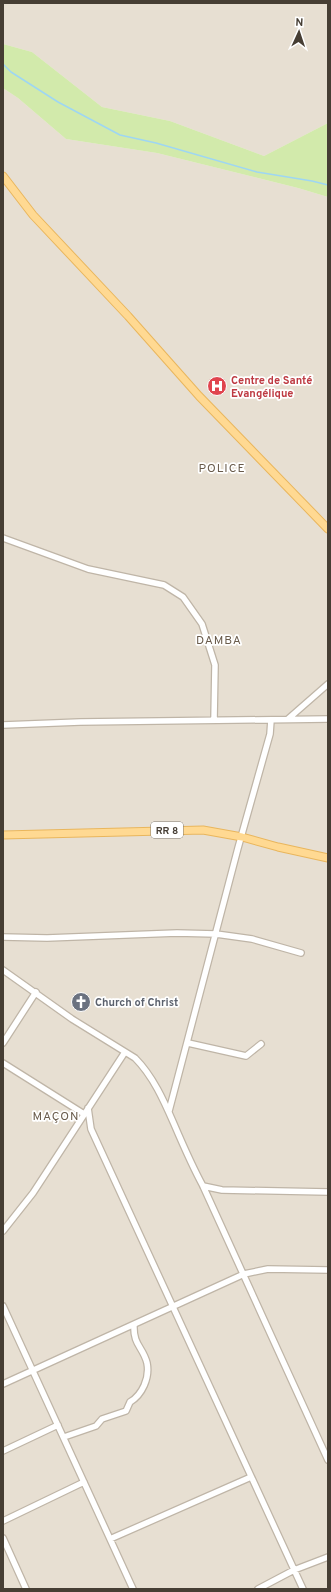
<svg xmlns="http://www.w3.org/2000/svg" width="331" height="1592" font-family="Overpass,sans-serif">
  <rect width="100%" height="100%" fill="#f3eee5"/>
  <path fill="#e7dfd2" d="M3 3H328V123L264 156 170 121 102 107 32 52 3 44Z
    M3 88 18 98 66 139 157 153 298 188 328 197V1589H3Z"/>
  <path fill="#d2eaab" d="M3 44 32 52 102 107 170 121 264 156 328 123V197L298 188 157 153 66 139 18 98 3 88Z"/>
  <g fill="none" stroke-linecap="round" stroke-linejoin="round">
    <path stroke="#9ed6f3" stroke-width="1.5" d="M3 64 11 72 58 102 120 135 156 143 257 172 312 181 328 185"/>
    <defs>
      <path id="minor" d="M3 538 88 569 164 585 183 597 202 624 215 665 214 720
        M288 719 328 684
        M3 725 80 722 328 719
        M3 937 47 938 177 933 216 934 252 939 301 953
        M3 970 72 1019 135 1058C153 1076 164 1101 174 1124 183 1145 192 1166 203 1186L328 1460
        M3 1043 36 992
        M188 1043 246 1056 261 1044
        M3 1063 84 1114
        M88 1108 91 1129 303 1589
        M169 1111 238 848 270 734 271 720
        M203 1186 222 1190 328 1192
        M3 1231 33 1193 125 1052
        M3 1306 133 1589
        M3 1384 244 1274 268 1269 328 1270
        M64 1437 96 1426 102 1419 126 1411 130 1402C142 1395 150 1378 147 1363 143 1347 133 1345 134 1325
        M3 1451 58 1425
        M3 1521 84 1482
        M3 1538 26 1589
        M110 1539 251 1477
        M258 1589 294 1570 328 1557"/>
      <path id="major" d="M3 176 33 215 128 316 199 396 328 529
        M3 835 203 830 242 837 278 847 328 858"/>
    </defs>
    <use href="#minor" stroke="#bfb5a7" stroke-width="8"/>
    <use href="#major" stroke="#e9b65d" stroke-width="9"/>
    <use href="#minor" stroke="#fff" stroke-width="5.5"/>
    <use href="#major" stroke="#ffd992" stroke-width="7"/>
  </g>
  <defs>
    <symbol id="hospital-disc" viewBox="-11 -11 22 22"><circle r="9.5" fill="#e0444e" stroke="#fff"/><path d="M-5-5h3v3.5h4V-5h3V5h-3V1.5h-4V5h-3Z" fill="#fff"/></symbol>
    <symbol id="church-disc" viewBox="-11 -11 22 22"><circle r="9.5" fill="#6b7280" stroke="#fff"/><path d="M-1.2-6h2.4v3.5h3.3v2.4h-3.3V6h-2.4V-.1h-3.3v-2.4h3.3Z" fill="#fff"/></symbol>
  </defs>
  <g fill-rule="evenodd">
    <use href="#hospital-disc" x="206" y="375" width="22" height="22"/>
    <use href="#church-disc" x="70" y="991" width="22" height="22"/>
  </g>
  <g text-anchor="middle" stroke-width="3.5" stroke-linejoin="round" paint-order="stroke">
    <rect fill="#fff" stroke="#7e7871" stroke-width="1" x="151" y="822" width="32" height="16" rx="3"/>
    <g font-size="10" font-weight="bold" fill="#463e34">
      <text x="167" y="834">RR 8</text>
    </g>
    <g font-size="11" font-weight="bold" fill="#be3a42" stroke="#fff" text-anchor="start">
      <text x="231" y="384">Centre de Santé<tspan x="231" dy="13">Evangélique</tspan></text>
    </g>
    <g font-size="11" font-weight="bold" fill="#5b616d" stroke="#fff" text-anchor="start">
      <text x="95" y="1006">Church of Christ</text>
    </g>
    <g font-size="12" letter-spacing="1" fill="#695b4b" stroke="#fff">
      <text x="222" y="472">POLICE</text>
      <text x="219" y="644">DAMBA</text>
      <text x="56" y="1120">MAÇON</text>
    </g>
  </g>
  <rect width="331" height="1592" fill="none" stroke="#463e34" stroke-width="8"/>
  <g transform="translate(299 32) rotate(3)" stroke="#ffffff" stroke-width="3" paint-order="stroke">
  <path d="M0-3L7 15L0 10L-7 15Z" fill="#463e34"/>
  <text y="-6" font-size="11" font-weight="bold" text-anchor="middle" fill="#463e34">N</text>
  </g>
</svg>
